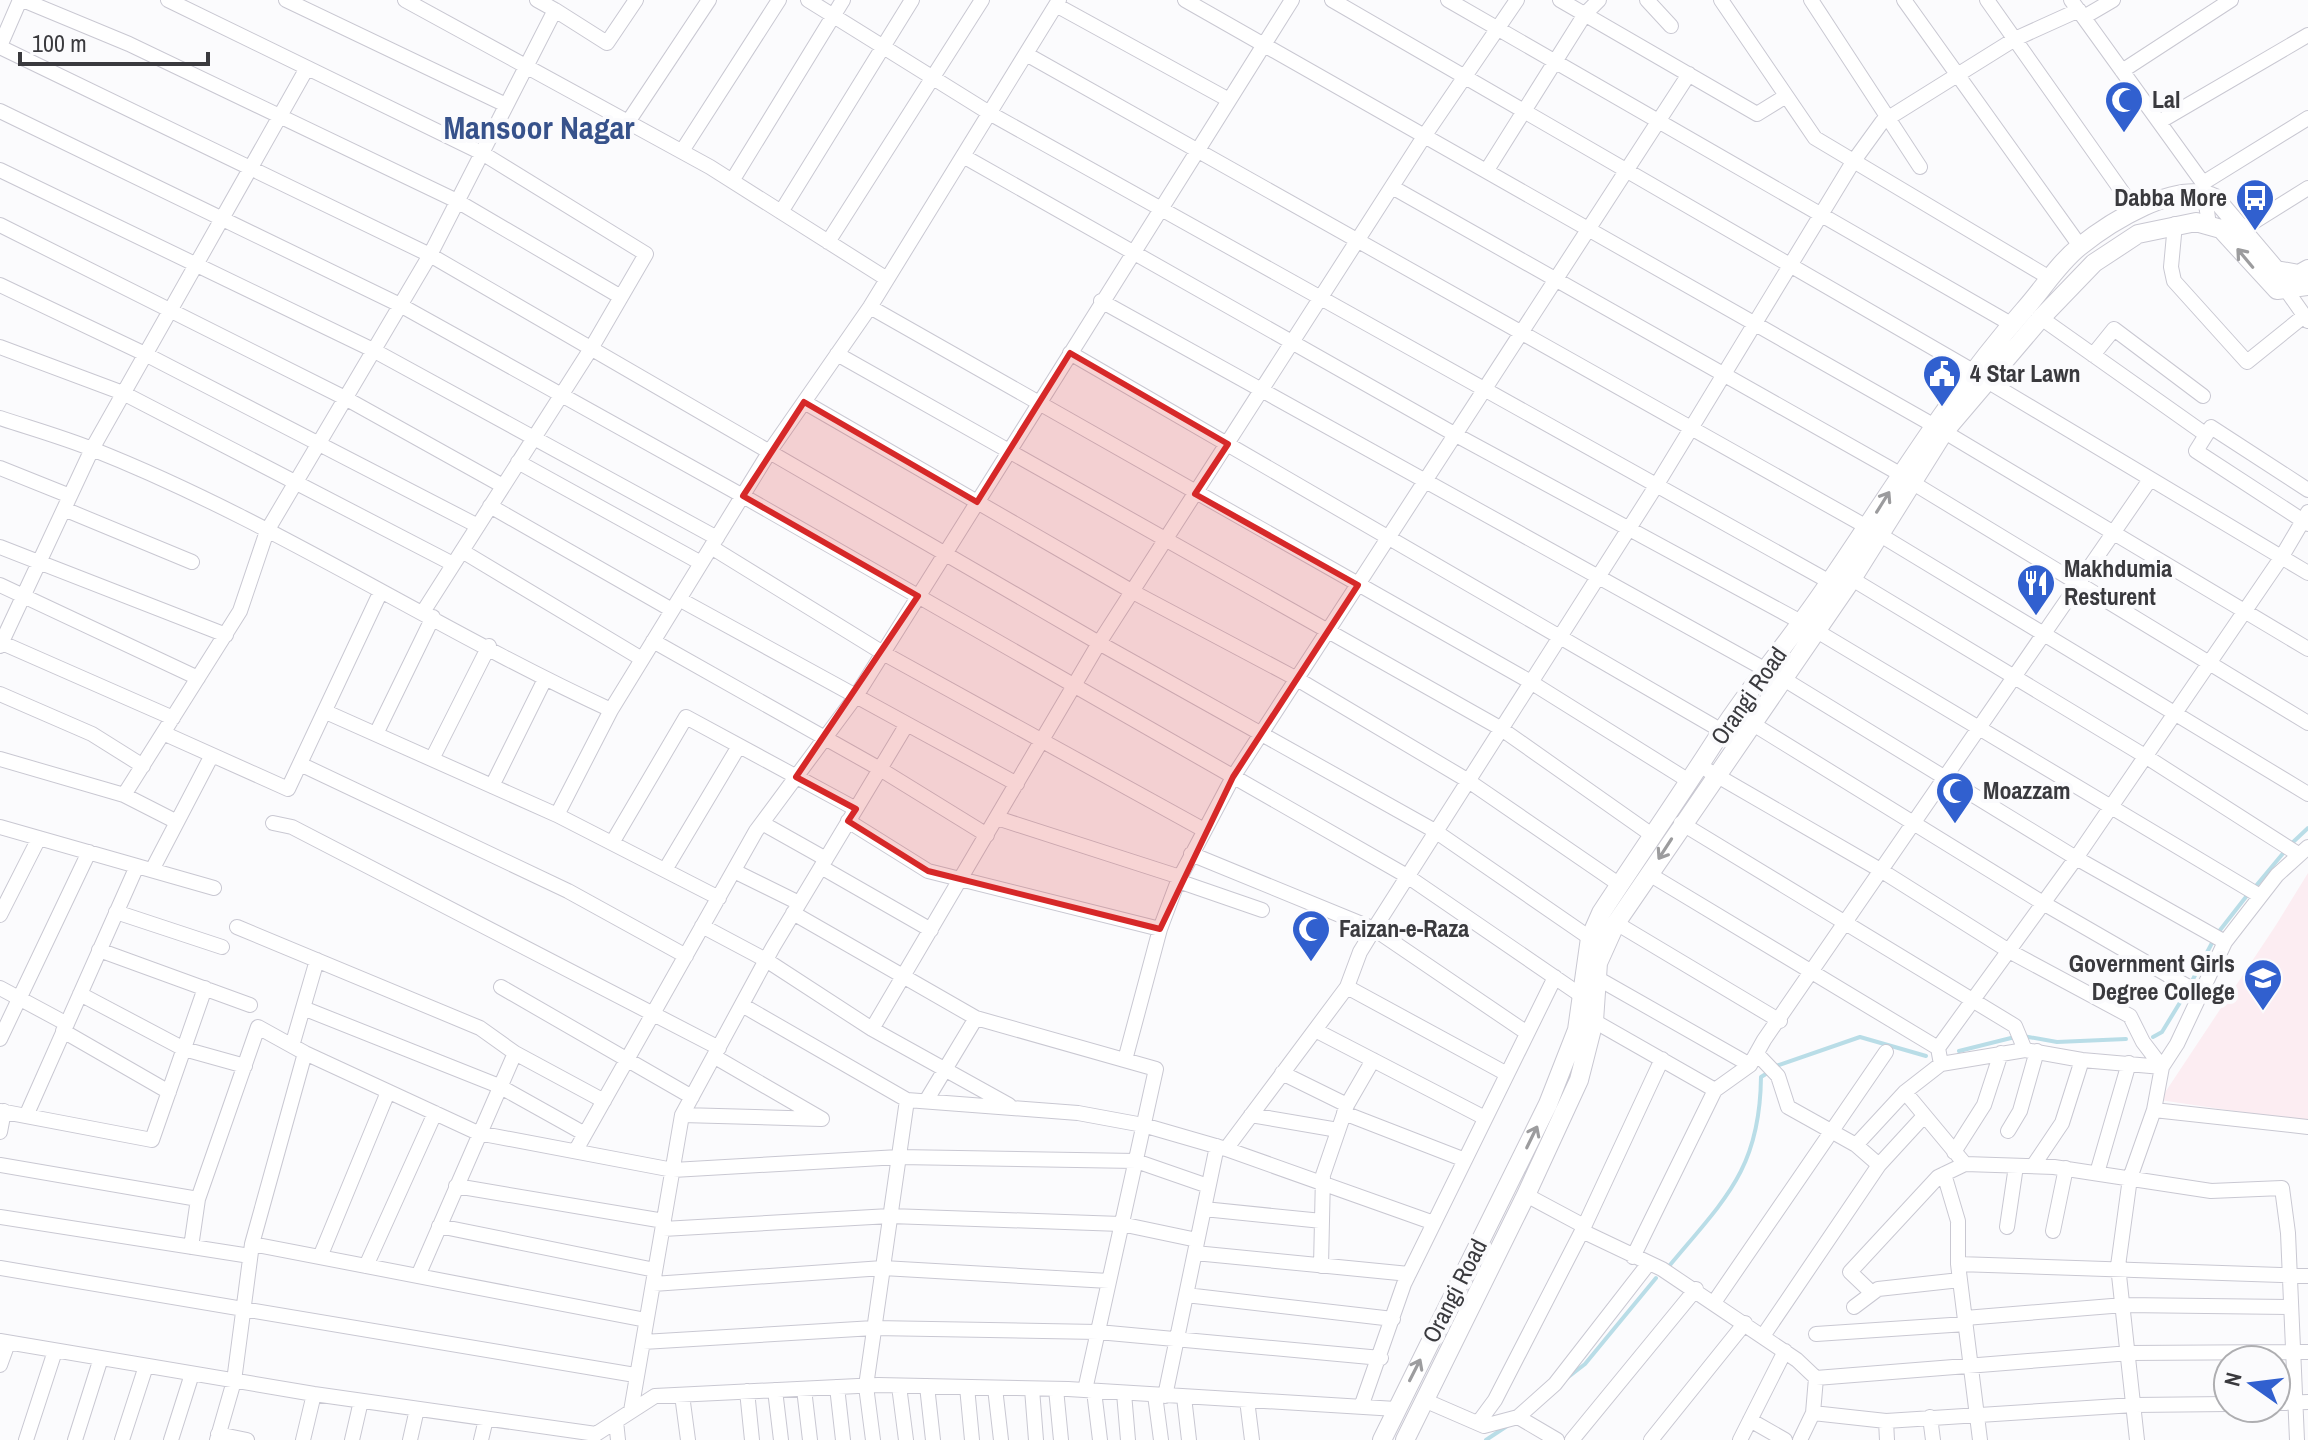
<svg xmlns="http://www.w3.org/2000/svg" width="2308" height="1440" font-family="'Archivo Narrow',sans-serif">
  <rect width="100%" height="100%" fill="#fbfbfd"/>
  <path fill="#fcedf2" d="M2308 873V1122L2160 1100 2276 925Z"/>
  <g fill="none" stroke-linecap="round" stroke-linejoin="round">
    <path stroke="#b9dde7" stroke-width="4" d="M2291 844 2308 828
      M2255 887 2285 851
      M2217 934 2249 893
      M2191 983 2213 941
      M2023 1036 2057 1042 2126 1039
      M2153 1037 2162 1032 2187 991
      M1959 1051 2015 1037
      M1776 1066 1860 1037 1926 1056
      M1670 1265C1725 1199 1760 1169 1761 1077L1769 1072
      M1567 1378 1585 1364 1656 1278
      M1486 1440 1507 1426"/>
    <defs>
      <path id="minor" d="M23 0 129 44 457 201 621 297
        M168 0 482 153 646 254 592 347 423 612
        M286 0 506 105
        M405 0 710 167 887 279
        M808 0 991 114 1830 582
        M1185 0 1933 425 2308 649
        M1332 0 1973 371
        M1448 0 2011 324
        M1560 0 1757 114 1786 96
        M1647 0 1671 26
        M1721 0 1815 138 2048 277
        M1811 0 1920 167
        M1904 0 2080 246
        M1987 0 2135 210
        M2071 0 2203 183 2209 225
        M1056 5 1229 100
        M555 10 607 43 636 0
        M2084 17 2113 0
        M0 46 20 0
        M0 47 430 255 1099 643 1435 831 1590 938
        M1026 54 1867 527 2308 794
        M2122 71 2231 0
        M0 111 400 305 743 496 1407 876 1582 996
        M628 122 709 0
        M2159 122 2308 35
        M682 151 779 0
        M963 156 1456 435 1801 622
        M0 170 373 350 717 538
        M1487 170 1585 14 1599 0
        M732 181 843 0
        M2203 183 2308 118
        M1392 187 1900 474
        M781 212 912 0
        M2175 224 2171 267 2174 281 2247 362 2304 316
        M0 225 345 398 503 486
        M2244 228 2308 188
        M828 242 982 0
        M2284 281 2287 291 2308 321
        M0 285 145 354 478 526
        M1101 301 1768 671
        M870 307 1529 681 1689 781
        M2041 318 2205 434
        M0 347 123 393 453 564
        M1070 353 1722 731
        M837 354 1500 728 1652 835
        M2093 355 2114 329 2203 396
        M1987 381 2308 573
        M804 402 1133 592 1297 679 1467 780 1620 885
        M0 418C30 428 62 437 92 449 272 520 435 629 611 710
        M518 462 701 563
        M0 468 70 496
        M1913 483 2308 723
        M2308 490 2211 427 2196 451 2308 524
        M490 506 672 610
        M64 509 192 562
        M0 547 226 635
        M711 547 883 653 1204 830
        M462 551 642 659
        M1852 579 2145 756 2298 854
        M0 585 198 678
        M1815 630 2260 896
        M653 641 880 769 987 835
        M0 642 173 718
        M0 646 92 449 307 68
        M1782 678 2076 858 2225 942
        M0 694 92 734 143 766
        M326 712 557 815 719 898
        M907 724 1017 784
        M1753 724 2043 903 2199 993
        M163 733 288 789 381 591
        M376 734 433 617
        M0 759 124 795 177 822
        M432 759 489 646
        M300 764 568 891 686 956
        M1702 767 1882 871 2009 951 2130 1016 2143 1042 2162 1067
        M492 786 545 679
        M124 795 240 611 267 531 430 255 555 10 537 0
        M557 815 611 710 770 451 870 307 1059 0
        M997 818 1180 877
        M848 821 928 871 1160 929
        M273 823 292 827 719 1048
        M762 823 826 859
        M1681 823 2015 1026 2025 1050
        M0 827 214 888
        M612 843 686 717 856 809
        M1191 854 1374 929 1527 1033
        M821 867 931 930
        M152 870 212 755
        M665 870 739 746
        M734 871 799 903
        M1649 874 1938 1048
        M1178 881 1262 910
        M116 912 222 947
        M793 913 976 1018 1156 1069 1085 1390
        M0 915 39 838
        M1616 923 1780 1021
        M702 926 766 960 872 1029 1009 1105
        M237 927 480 1028 515 1053 418 1276
        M99 950 250 1005
        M1597 978 1750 1065
        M501 987 692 1097
        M1347 987 1507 1074
        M0 988 67 1024
        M80 994 184 1049 245 1066
        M742 1005 907 1100 1078 1113 1143 1125 1226 1149 1347 987 1360 952 1374 929 1656 486 1853 162 1882 122 2015 39 2079 10
        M303 1008 499 1086 585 1134
        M1594 1021 1715 1090
        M872 1029 1099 643 1425 135 1517 0
        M1315 1030 1485 1118
        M63 1031 169 1092
        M0 1039 89 852
        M292 1046 317 960
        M515 1053 604 1101
        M1758 1055 1778 1076 1788 1107 1856 1145 1879 1165
        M1125 1060 1160 929 1178 881 1233 777 1689 74
        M1941 1064 1938 1048 2076 858 2281 558 2308 512
        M1282 1073 1347 1105
        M1905 1092 1965 1164 2054 1167 2211 1191 2282 1188 2288 1233 2297 1440
        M926 1101 976 1018
        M2154 1110 2308 1127
        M0 1111 152 1140 205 988
        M1344 1113 1465 1160
        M682 1115 822 1119 715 1057
        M1251 1115 1338 1130
        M26 1116 137 866
        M2008 1131 2020 1111 2037 1051
        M0 1132 4 1111
        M1856 1145 1905 1092 1941 1064 2025 1050 2082 1060 2162 1067
        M1226 1149 1434 1223
        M576 1150 756 831 856 696 1292 0
        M1954 1152 1984 1105 2001 1053
        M0 1165 198 1199
        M2033 1166 2062 1123 2082 1060
        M2097 1173 2129 1063
        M1944 1174 1958 1221V1264L1980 1440
        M456 1186 664 1221
        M1526 1195 1584 1226
        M1204 1209 1322 1221
        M0 1217 250 1256
        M439 1226 655 1270
        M2007 1227 2016 1166
        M663 1229 890 1216 1121 1224 1197 1240
        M1582 1231 1662 1269 1797 1360 1816 1378 1813 1413 1800 1440
        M2053 1231 2066 1168
        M252 1244 646 1320
        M191 1247 198 1199 258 1027 305 1053 478 1133 673 1170 899 1157 1136 1161 1208 1186
        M1195 1253 1409 1274
        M320 1257 388 1092
        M1633 1257 1715 1090 1750 1065 1764 1040 2149 481
        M1958 1264 2308 1276
        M366 1266 435 1113
        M1321 1266 1323 1175 1347 1105 1373 1060
        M0 1268 635 1375
        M653 1284 883 1268 1109 1281
        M1872 1293 1850 1272 1938 1177 1965 1164
        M1186 1295 1393 1319
        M1715 1301 1886 1052
        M1854 1307 1878 1289 1960 1280
        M1965 1318 2124 1305 2291 1307
        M1816 1334 1966 1324
        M1763 1336 1879 1165 1924 1116
        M0 1341 314 1394 596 1434 655 1396 878 1385 1068 1389 1396 1409
        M643 1342 874 1328 1098 1332 1381 1358
        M0 1365 8 1343
        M1816 1378 2130 1353 2308 1352
        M899 1386 906 1440
        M927 1386 933 1440
        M837 1387 843 1440
        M967 1387 972 1440
        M995 1388 1001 1440
        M804 1389 810 1440
        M1032 1389 1036 1440
        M1056 1389 1061 1440
        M775 1390 781 1440
        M747 1391 752 1440
        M1094 1391 1100 1440
        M1124 1393 1128 1440
        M682 1395 688 1440
        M1155 1395 1161 1440
        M1165 1396 1217 1146
        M1184 1397 1189 1440
        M1247 1400 1252 1440
        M1424 1400 1484 1426 1518 1417 1555 1384 1649 1263
        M2276 1403 2308 1402
        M1361 1407 1404 1284 1555 977
        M631 1411 682 1115 773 947 907 724 679 599
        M1813 1413 1886 1421
        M1518 1417 1557 1440
        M1930 1417 1933 1440
        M1750 1420 1785 1440
        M616 1421 618 1440
        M1478 1423 1495 1400 1582 1231 1662 1059
        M218 1434 247 1440
        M26 1440 55 1351
        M75 1440 101 1358
        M122 1440 146 1366
        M171 1440 192 1374
        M217 1440 234 1381 252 1244 305 1053
        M303 1440 314 1394
        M352 1440 361 1401
        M410 1440 417 1409
        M481 1440 486 1419
        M873 1440 866 1386 907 1100
        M1572 1440 1696 1289
        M1651 1440 1745 1323
        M1740 1440 1785 1351
        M1887 1440 1886 1421 2134 1405 2228 1404
        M2137 1440 2118 1266 2130 1178 2154 1110 2162 1067 2177 1044 2225 942 2277 875 2308 847"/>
      <path id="major" d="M1382 1440 1548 1104 1577 1030 1590 938 1601 913C1641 852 1683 792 1721 732 1755 680 1797 632 1831 580 1894 488 1950 394 2024 310 2043 289 2057 265 2079 247 2109 223 2177 179 2215 198L2276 270 2299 274 2308 269
        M1405 1440 1526 1195 1579 1080 1594 1021 1598 963 1616 923 1852 579 1944 432 2041 318 2094 263 2138 234 2196 222 2221 229 2277 290 2308 286"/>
    </defs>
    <use href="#minor" stroke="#c9c8d2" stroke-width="16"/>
    <use href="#major" stroke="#c9c8d2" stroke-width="20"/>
    <use href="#minor" stroke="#fff" stroke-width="14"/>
    <use href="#major" stroke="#fff" stroke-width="18"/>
  </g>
  <defs><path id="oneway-shaft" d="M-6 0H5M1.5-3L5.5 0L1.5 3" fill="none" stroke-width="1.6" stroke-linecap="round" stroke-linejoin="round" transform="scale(2)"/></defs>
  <g stroke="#9c9c9e">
    <use href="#oneway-shaft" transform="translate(2245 258) rotate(-130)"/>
    <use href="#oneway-shaft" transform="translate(1883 502) rotate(-58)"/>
    <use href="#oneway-shaft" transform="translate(1665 849) rotate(123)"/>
    <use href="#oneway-shaft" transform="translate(1532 1137) rotate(-64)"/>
    <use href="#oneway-shaft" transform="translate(1415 1370) rotate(-63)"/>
  </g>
  <path fill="#d62828" fill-opacity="0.2" stroke="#d62828" stroke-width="6" stroke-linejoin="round" d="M1070 353 1228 444 1195 494 1358 585 1233 777 1160 929 928 871 848 821 856 809 796 777 918 596 743 496 804 402 977 502Z"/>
  <defs>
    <symbol id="mosque-pin" viewBox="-11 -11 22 30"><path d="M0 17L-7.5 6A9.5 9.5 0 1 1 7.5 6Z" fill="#3160cf" stroke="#fbfbfd"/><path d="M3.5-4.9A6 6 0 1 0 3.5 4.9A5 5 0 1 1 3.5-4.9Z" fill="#fff"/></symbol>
    <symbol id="bus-pin" viewBox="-11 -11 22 30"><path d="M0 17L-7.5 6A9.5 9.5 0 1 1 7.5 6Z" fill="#3160cf" stroke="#fbfbfd"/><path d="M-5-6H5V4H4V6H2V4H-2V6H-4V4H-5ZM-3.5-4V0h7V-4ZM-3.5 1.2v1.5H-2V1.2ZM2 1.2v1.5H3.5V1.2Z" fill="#fff"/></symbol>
    <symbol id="civic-pin" viewBox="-11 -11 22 30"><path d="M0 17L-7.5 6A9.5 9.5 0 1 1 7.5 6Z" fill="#3160cf" stroke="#fbfbfd"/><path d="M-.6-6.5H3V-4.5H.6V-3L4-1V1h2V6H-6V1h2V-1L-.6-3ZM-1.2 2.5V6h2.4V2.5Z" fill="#fff"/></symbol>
    <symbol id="restaurant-pin" viewBox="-11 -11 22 30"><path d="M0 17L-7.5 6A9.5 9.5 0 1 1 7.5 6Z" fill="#3160cf" stroke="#fbfbfd"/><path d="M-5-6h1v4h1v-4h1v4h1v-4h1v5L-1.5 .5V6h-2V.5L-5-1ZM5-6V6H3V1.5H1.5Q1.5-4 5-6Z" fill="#fff"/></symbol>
    <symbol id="university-pin" viewBox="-11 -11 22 30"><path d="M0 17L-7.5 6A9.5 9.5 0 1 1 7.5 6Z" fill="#3160cf" stroke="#fbfbfd"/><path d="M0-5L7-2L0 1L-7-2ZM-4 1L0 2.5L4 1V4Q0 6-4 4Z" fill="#fff"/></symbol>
  </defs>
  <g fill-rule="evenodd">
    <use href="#mosque-pin" x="2102" y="78" width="44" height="60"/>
    <use href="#bus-pin" x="2233" y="176" width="44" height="60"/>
    <use href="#civic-pin" x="1920" y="352" width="44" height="60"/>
    <use href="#restaurant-pin" x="2014" y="561" width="44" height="60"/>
    <use href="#mosque-pin" x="1933" y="769" width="44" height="60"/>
    <use href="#mosque-pin" x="1289" y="907" width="44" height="60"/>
    <use href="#university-pin" x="2241" y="956" width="44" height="60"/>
  </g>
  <g text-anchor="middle" stroke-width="8" stroke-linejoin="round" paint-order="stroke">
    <g font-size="24" font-weight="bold" fill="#3a3a3e" stroke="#fbfbfd" text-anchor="start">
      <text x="2152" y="108">Lal</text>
      <text x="2227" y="206" text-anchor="end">Dabba More</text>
      <text x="1970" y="382">4 Star Lawn</text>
      <text x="2064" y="577">Makhdumia<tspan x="2064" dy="28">Resturent</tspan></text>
      <text x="1983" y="799">Moazzam</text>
      <text x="1339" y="937">Faizan-e-Raza</text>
      <text x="2235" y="972" text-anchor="end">Government Girls<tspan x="2235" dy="28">Degree College</tspan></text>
    </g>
    <g font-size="24" fill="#3a3a3e" stroke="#fbfbfd">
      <text transform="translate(1749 696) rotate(-55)" y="8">Orangi Road</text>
      <text transform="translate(1455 1291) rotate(-63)" y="8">Orangi Road</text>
    </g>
    <g font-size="32" font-weight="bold" fill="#37528b" stroke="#fbfbfd">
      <text x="539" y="139">Mansoor Nagar</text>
    </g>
  </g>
  <g transform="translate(2252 1384) rotate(284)"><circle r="38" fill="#fbfbfd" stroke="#aeaeb1" stroke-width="2"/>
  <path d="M0-6L14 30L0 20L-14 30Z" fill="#3160cf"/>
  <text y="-12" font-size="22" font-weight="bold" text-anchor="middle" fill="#3a3a3e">N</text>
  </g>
  <path d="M20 52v12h188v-12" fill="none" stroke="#3a3a3e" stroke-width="4"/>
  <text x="32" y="52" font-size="24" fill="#3a3a3e" stroke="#fbfbfd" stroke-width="6" paint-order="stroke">100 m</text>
</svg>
